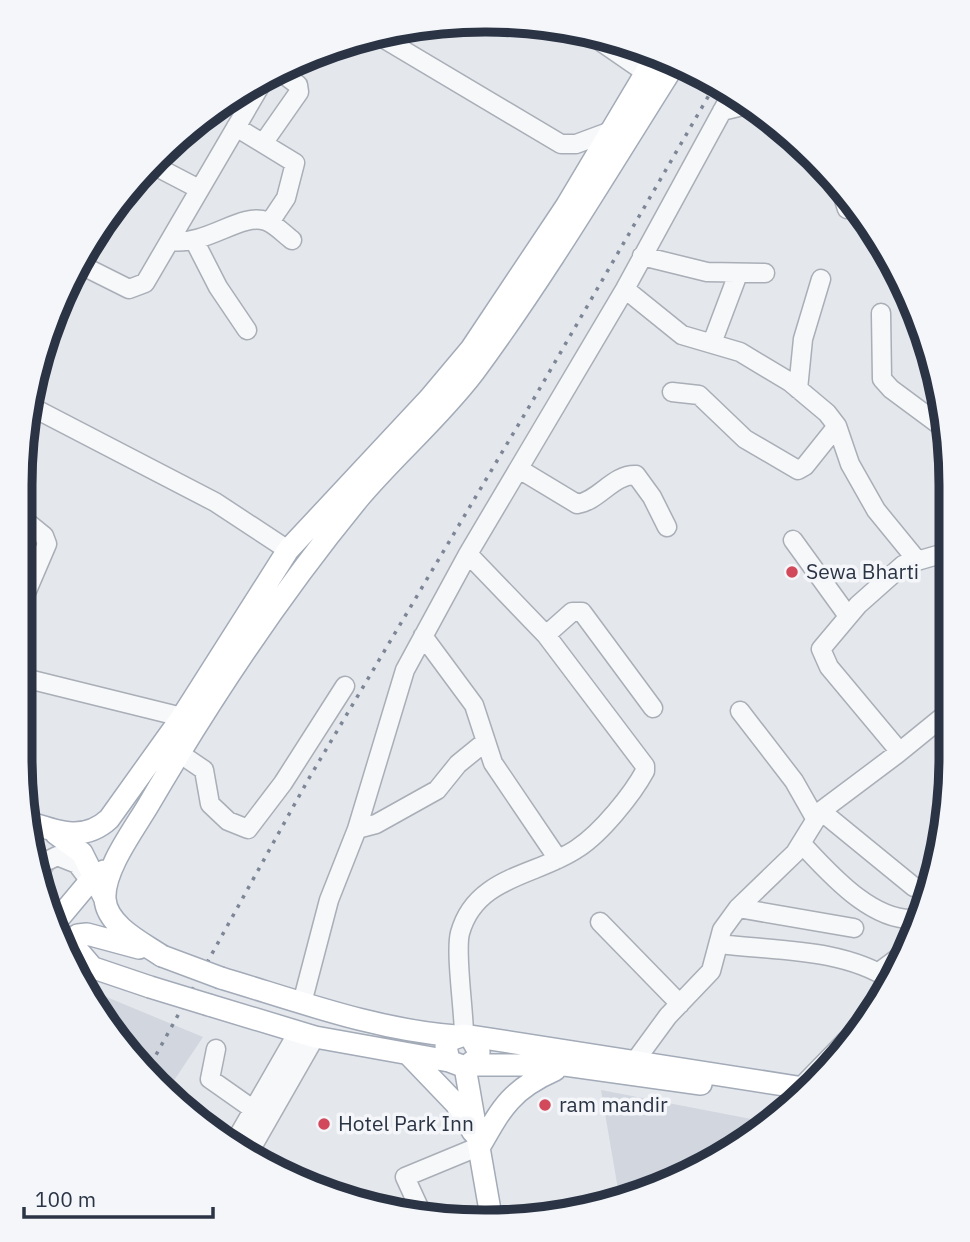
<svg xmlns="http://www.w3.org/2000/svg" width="970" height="1242" font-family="'IBM Plex Sans',sans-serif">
  <defs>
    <pattern id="building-cross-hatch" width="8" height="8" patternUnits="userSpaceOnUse" patternTransform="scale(1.75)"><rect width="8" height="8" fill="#bbc0ca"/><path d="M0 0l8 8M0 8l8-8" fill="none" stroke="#989da6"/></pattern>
  </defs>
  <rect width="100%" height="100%" fill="#e4e7ec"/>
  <path fill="#d2d6de" d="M80 986 203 1037 165 1094 156 1087Z
    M601 1090 767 1122 718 1160 620 1201Z"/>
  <path fill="url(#building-cross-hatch)" d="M31 849 40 854 39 866 50 871 39 888Z"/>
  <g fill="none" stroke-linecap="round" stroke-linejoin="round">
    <path stroke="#bfc3cb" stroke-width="18" stroke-dasharray="18 9" stroke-linecap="butt" d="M37 881 49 860"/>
    <defs>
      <path id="minor" d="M587 32 645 72
        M376 34 561 144H576L611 131
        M722 111 751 104
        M236 127 295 163 286 198 270 222
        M264 142 299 92 298 85 278 70
        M151 164 199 189
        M839 184 847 209
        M171 241C207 246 241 212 266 221 275 224 284 234 292 240
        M195 242 218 287 247 330
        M642 256 707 272 765 273
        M81 265 129 289 145 283 266 76
        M625 289 682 335 740 352 790 382 827 413 837 426 850 464 876 510 916 559
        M881 313 882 379 891 389 945 429
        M712 343 738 274
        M798 389 803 339 821 279
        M672 392 699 395 745 439 798 470 805 466 837 426
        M30 406 215 502 288 550
        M519 469 577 504C599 501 613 474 636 475L652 497 667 527
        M793 540 848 616
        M468 554 546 635
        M20 607 47 544 44 536 28 523
        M423 636 474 705 493 763 558 859
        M20 677 182 717
        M740 711 794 781 815 818
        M179 753 204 770 210 804 228 821 248 829 283 783 345 686
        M897 754 945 715
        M821 811 914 887
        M357 829 376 824 437 790 458 764 485 742
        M802 844C829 873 876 927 921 918
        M49 860 57 856 77 864 90 881
        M46 903 59 915
        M738 908 854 928
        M600 922 680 1004
        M719 944C776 951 842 948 891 980
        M879 972 906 952
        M302 1003 329 900 357 829 405 670 468 554 625 289 732 93
        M464 1035C464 1011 455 952 460 933 476 875 538 876 578 848 601 833 632 795 645 771V766L546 635 572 612H582L653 708
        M216 1049 210 1079 254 1110
        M635 1061 668 1016 711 971 722 930 738 908 795 853 821 811 897 754 895 746 829 667 821 649 858 605 903 565 948 552
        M800 1088 874 1012
        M233 1145 298 1032
        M247 1156 315 1037
        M355 1203 360 1205
        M422 1214 405 1177 480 1146"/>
      <path id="major" d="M28 822C58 832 84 842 109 819L182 717 288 550 429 399 471 349 567 205 657 54
        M55 833 82 853 105 899
        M54 924 95 875 104 871
        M162 956C143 943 107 926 105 899 103 870 135 828 149 804 211 698 280 594 358 499 395 455 439 418 474 372 547 273 610 166 676 62
        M79 963 150 987
        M92 967 75 947 78 935 87 934 139 948
        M221 978C298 1001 376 1030 456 1036
        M209 1005 315 1037 449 1061
        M471 1038 479 1052 476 1059 465 1067 449 1061 446 1046 450 1040 464 1035 810 1089
        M410 1056 456 1104 473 1132
        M471 1065H565L701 1084
        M465 1067 492 1222
        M480 1146C502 1107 512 1089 555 1070"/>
    </defs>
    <use href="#minor" stroke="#a9aeb7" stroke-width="21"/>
    <use href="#major" stroke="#a3abb8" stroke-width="24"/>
    <use href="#minor" stroke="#f7f8fa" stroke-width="18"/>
    <use href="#major" stroke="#fff" stroke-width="21"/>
    <path stroke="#7d8696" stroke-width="3.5" stroke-dasharray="3.5 7" stroke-linecap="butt" d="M146 1073 308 780 536 395 716 83"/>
    <defs>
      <path id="major-bridge" d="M162 956 221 978
        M150 987 209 1005"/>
    </defs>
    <use href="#major-bridge" stroke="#a3abb8" stroke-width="24" stroke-linecap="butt"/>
    <use href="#major-bridge" stroke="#fff" stroke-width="21"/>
  </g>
  <g fill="#d1495b" stroke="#f4f6f9" stroke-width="2.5">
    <circle cx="792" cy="572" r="7"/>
    <circle cx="545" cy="1105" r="7"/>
    <circle cx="324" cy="1124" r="7"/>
  </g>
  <g text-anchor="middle" stroke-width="7" stroke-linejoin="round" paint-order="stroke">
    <g font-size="21" fill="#2b3445" stroke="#f4f6f9" text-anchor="start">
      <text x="806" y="579">Sewa Bharti</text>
      <text x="559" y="1112">ram mandir</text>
      <text x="338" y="1131">Hotel Park Inn</text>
    </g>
  </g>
  <path d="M0 0H970V1242H0ZM485 32H486A453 453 0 0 1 939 485V757A453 453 0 0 1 486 1210H485A453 453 0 0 1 32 757V485A453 453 0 0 1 485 32Z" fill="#f4f6f9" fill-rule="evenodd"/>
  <path fill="none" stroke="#2b3445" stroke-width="9" d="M485 32H486A453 453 0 0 1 939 485V757A453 453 0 0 1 486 1210H485A453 453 0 0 1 32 757V485A453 453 0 0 1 485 32Z"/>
  <path d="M24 1207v10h189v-10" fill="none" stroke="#2b3445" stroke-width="3.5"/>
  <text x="35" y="1207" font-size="21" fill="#2b3445" stroke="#f4f6f9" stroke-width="5" paint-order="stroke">100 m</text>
</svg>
